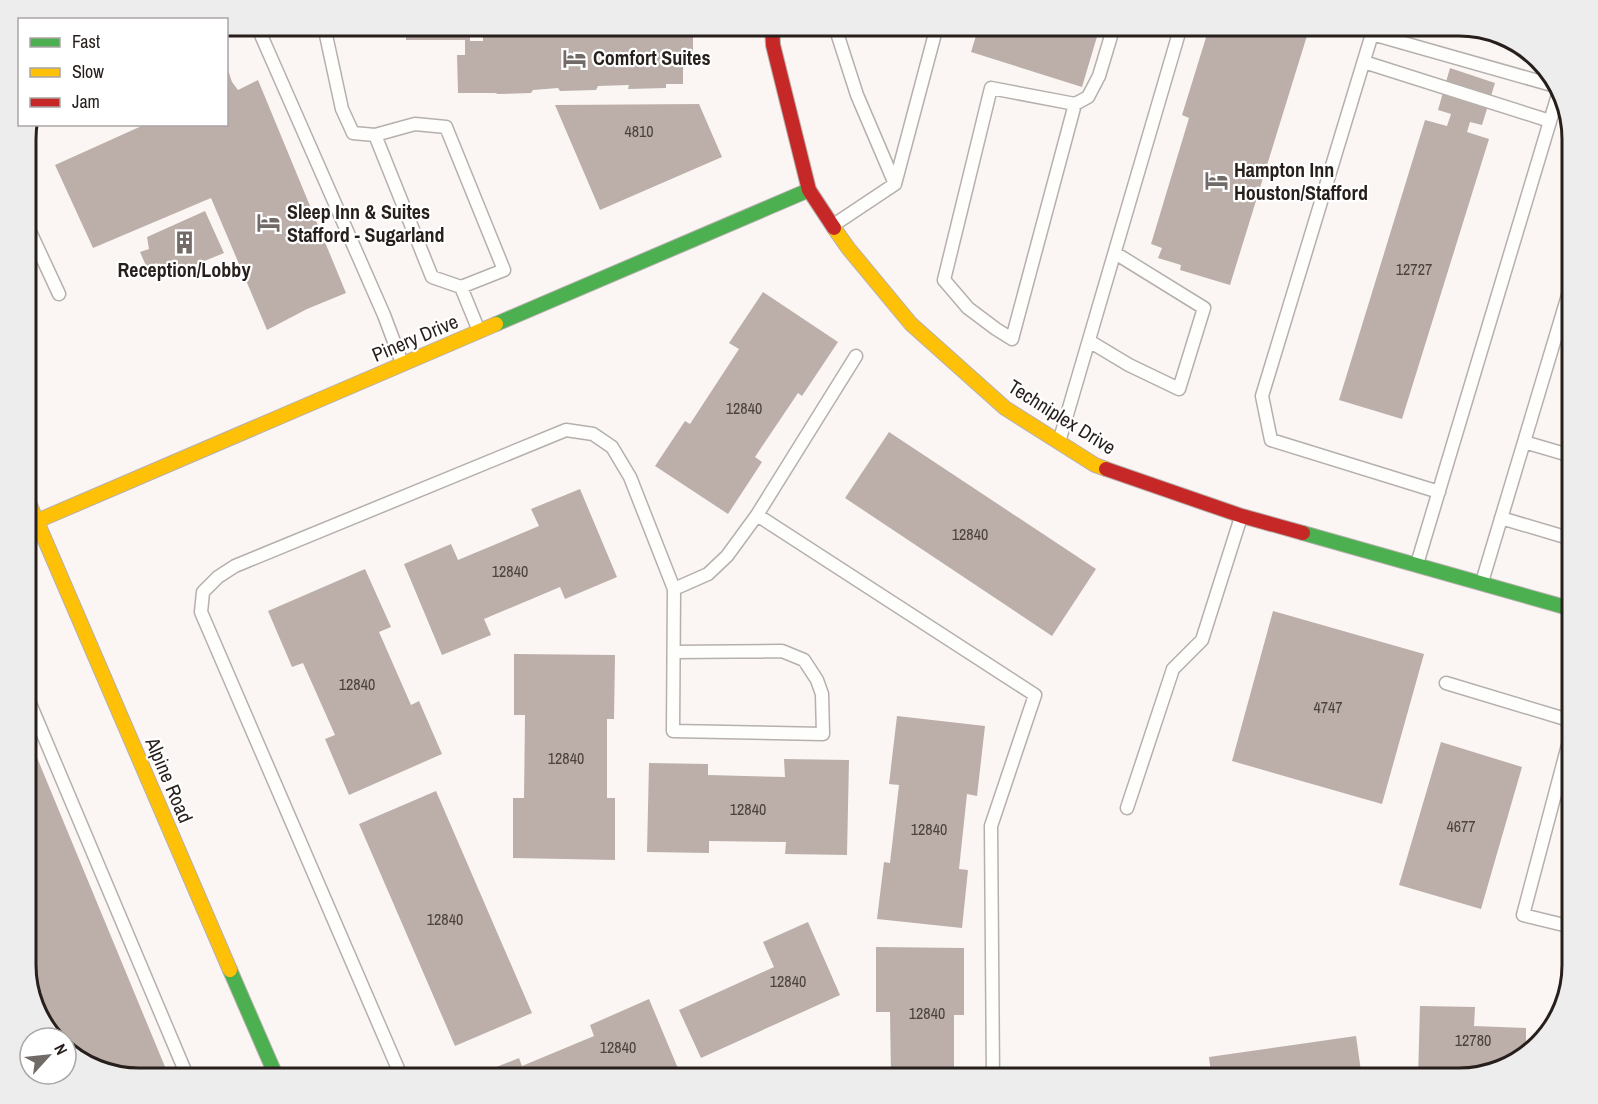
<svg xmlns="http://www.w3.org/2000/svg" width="1598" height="1104" font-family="'Archivo Narrow',sans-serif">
  <rect width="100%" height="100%" fill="#fbf6f4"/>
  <path fill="#bcafa9" d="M406 26H470V41H483V30H474V26H693V62H683V84H666V88L628 89 629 85 598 86 596 90 560 91 558 88 533 90 531 93 498 94 495 93H458L457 55H465V40H406Z
    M979 26H1090V27L1099 30 1082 87 971 52Z
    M1214 26H1310L1230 285 1180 270 1181 265 1158 258 1162 248 1151 244 1189 118 1182 115 1208 31 1212 32Z
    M227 67 232 82 238 90 258 80 346 293 307 309 267 330 211 198 93 248 55 165 146 124H226Z
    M1450 68 1495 83 1482 125 1470 122 1467 132 1489 139 1402 419 1339 400 1425 120 1447 126 1451 114 1438 110Z
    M699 104 722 157 600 210 555 105Z
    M205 211 224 253 165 277 156 263 147 268 140 252 149 249 147 237Z
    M763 292 838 342 802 396 798 393 755 457 762 462 728 514 655 466 685 421 690 424 739 349 729 343Z
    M889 432 1096 569 1052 636 845 498Z
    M580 489 617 577 565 599 560 587 484 619 491 635 442 655 404 564 451 544 458 560 539 526 531 509Z
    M365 569 391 627 379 632 411 705 419 701 442 754 349 795 325 739 335 735 303 663 292 667 268 611Z
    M1273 611 1424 654 1382 804 1232 761Z
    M514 654 615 655 614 719H607V798H615V860L513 858V798H524L525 715H514Z
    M897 716 985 726 977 796 967 794 959 869 968 870 962 928 877 919 884 862 890 863 899 785 889 784Z
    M26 731 168 1074 156 1078H139L76 1059 66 1049V1038H56L41 1021 26 972Z
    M1441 742 1522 767 1481 909 1399 885Z
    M784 759 849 760 847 855 785 854 786 842 709 841V853L647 852 649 763 708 764V775L785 777Z
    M436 791 532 1013 455 1046 359 824Z
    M808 922 840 995 701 1058 679 1010 774 967 763 942Z
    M876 947 964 948V1015H954V1078H891L890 1012H876Z
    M649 999 682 1078H469L519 1058 522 1066 594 1036 590 1025Z
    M1420 1006 1475 1007 1474 1026 1526 1028V1052L1509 1067 1459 1078H1418Z
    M1356 1036 1362 1078H1196L1195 1076 1211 1073 1209 1057Z"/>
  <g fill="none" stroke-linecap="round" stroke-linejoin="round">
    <defs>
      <path id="lane" d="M257 26 384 315 402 363
        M324 26 342 109 353 133 375 135 432 277 461 287 479 331
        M1369 26 1372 34 1262 396 1271 440 1439 492
        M1372 34 1559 87
        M1364 62 1550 121
        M1075 104 1012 339 996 329 968 308 944 280 991 88 1075 104 1088 97 1099 76 1114 26
        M375 135 415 124 446 127 504 270 461 287
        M895 184 937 26
        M26 223 59 294
        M835 224 895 184 857 95 838 36V26
        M1089 341 1129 365 1179 389 1204 308 1115 253
        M1059 442 1181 26
        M1524 442 1572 456
        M757 515 1035 695 991 826 993 1078
        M1501 518 1572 539
        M1417 564 1560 88
        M1482 582 1572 282
        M674 589 708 574 727 556 757 515 856 356
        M1446 683 1572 721
        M26 694 188 1078
        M1572 730 1523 915 1572 927
        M1127 808 1173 669 1202 640 1241 517
        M402 1078 201 612 203 592 218 577 235 566 566 430 593 434 612 447 630 477 674 589 673 731 823 734 822 694 817 680 804 660 782 651 674 652"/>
      <path id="fast" d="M496 324 809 190
        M1303 533 1572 609
        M230 970 277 1078"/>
      <path id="slow" d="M834 228 848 248 911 324 1005 408 1095 465 1106 469
        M26 496 230 970
        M37 521 496 324"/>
      <path id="jam" d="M772 26 773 45 809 190 834 228
        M1106 469 1242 516 1303 533"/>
    </defs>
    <use href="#lane" stroke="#b6b0ac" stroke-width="15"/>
    <use href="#fast" stroke="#b6b0ac" stroke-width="16"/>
    <use href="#slow" stroke="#b6b0ac" stroke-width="16"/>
    <use href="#jam" stroke="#b6b0ac" stroke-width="16"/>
    <use href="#lane" stroke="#fefefd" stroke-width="12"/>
    <use href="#fast" stroke="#4caf50" stroke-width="14"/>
    <use href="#slow" stroke="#ffc107" stroke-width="14"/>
    <use href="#jam" stroke="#c62828" stroke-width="14"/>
  </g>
  <defs>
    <symbol id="hotel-bare" viewBox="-9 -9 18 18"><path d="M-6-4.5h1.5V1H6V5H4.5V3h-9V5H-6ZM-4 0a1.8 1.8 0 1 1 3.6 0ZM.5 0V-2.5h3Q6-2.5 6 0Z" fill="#716a67" stroke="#fff" stroke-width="2.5" paint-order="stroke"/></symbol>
    <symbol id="building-bare" viewBox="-9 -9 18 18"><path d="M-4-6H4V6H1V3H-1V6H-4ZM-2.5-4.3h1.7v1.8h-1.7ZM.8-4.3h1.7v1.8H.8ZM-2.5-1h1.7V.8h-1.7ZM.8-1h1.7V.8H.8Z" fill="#716a67" stroke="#fff" stroke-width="2.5" paint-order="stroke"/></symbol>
  </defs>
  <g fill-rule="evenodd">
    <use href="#hotel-bare" x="558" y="42" width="33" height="33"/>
    <use href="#hotel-bare" x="1200" y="164" width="33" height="33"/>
    <use href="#hotel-bare" x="252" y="206" width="33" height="33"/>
    <use href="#building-bare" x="168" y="226" width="33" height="33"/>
  </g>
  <g text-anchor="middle" stroke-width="4.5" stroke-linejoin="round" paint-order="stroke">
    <g font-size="16" fill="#4c433e">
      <text x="639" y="137">4810</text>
      <text x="1414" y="275">12727</text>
      <text x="744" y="414">12840</text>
      <text x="970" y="540">12840</text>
      <text x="510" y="577">12840</text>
      <text x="357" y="690">12840</text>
      <text x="1328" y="713">4747</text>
      <text x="566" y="764">12840</text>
      <text x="748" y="815">12840</text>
      <text x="1461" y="832">4677</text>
      <text x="929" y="835">12840</text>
      <text x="445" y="925">12840</text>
      <text x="788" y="987">12840</text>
      <text x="927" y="1019">12840</text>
      <text x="1473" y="1046">12780</text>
      <text x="618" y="1053">12840</text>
    </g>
    <g font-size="20" font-weight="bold" fill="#271f1b" stroke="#fff" text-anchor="start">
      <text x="593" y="65">Comfort Suites</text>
      <text x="1234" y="177">Hampton Inn<tspan x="1234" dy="23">Houston/Stafford</tspan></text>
      <text x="287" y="219">Sleep Inn &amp; Suites<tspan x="287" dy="23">Stafford - Sugarland</tspan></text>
      <text x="184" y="277" text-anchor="middle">Reception/Lobby</text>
    </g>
    <g font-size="20" fill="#271f1b" stroke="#fff">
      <text transform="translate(415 338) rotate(-23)" y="7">Pinery Drive</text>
      <text transform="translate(1062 417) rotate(32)" y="7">Techniplex Drive</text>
      <text transform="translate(169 780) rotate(67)" y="7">Alpine Road</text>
    </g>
  </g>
  <path d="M0 0H1598V1104H0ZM139 36H1459A103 103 0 0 1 1562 139V965A103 103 0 0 1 1459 1068H139A103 103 0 0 1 36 965V139A103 103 0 0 1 139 36Z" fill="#eeeded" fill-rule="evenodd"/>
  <path fill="none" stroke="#271f1b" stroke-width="3" d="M139 36H1459A103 103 0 0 1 1562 139V965A103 103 0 0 1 1459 1068H139A103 103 0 0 1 36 965V139A103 103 0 0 1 139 36Z"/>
  <rect x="18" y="18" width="210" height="108" fill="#ffffff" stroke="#a9a5a4" stroke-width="1.5"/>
  <rect x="30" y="38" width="30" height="9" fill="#4caf50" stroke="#a9a5a4" stroke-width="1.5"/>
  <text x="72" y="48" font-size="18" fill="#271f1b">Fast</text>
  <rect x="30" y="68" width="30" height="9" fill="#ffc107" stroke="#a9a5a4" stroke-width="1.5"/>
  <text x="72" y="78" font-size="18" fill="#271f1b">Slow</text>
  <rect x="30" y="98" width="30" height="9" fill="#c62828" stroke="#a9a5a4" stroke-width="1.5"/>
  <text x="72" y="108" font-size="18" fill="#271f1b">Jam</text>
  <g transform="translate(48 1056) rotate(63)"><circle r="28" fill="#ffffff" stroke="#a9a5a4" stroke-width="1.5"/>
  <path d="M0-4.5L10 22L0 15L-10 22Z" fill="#716a67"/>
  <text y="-9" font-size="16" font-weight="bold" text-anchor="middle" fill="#271f1b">N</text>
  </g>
</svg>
